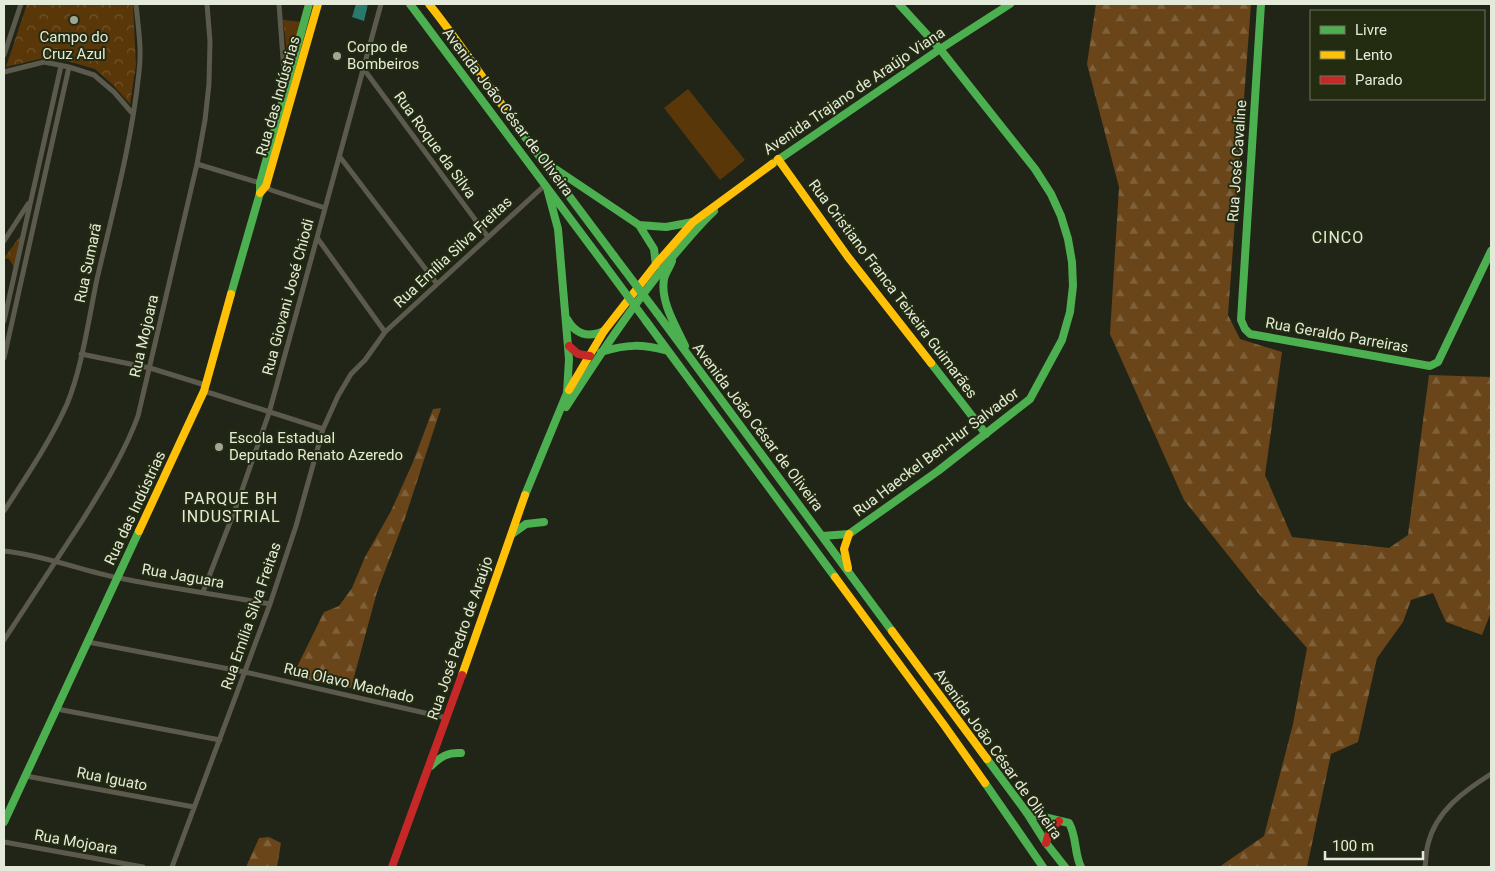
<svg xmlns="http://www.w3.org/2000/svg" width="1495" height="871" font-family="Roboto,sans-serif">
  <defs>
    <pattern id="forest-firs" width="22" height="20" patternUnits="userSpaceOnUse" patternTransform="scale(1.25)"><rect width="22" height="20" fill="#694519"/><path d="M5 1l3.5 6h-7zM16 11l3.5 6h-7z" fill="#7e603a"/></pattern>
    <pattern id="park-crowns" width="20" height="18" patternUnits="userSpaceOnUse" patternTransform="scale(1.25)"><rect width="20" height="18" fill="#593709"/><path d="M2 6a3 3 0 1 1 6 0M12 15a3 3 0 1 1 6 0" fill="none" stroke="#71542c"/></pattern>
    <pattern id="water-ripples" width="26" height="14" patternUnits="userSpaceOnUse" patternTransform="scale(1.25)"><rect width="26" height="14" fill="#297a6d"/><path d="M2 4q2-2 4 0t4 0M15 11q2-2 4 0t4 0" fill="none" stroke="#366057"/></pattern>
  </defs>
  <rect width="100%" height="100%" fill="#212517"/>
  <path fill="#593709" d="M688 89 745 160 720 180 664 108Z"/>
  <path fill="url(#forest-firs)" d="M1096 4H1251L1228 315 1240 339 1282 352 1265 475 1292 537 1389 548 1408 535 1429 375 1491 377V612L1482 635 1446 622 1433 593 1411 600 1403 622 1377 658 1358 742 1331 754 1307 867H1219L1264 836 1293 724 1307 648 1259 594 1184 500 1110 334 1119 187 1087 64Z
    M441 408 405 518 377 592 351 688 292 677 324 612 339 606 352 588 365 557 391 511 413 462 433 409Z
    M269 837 281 843 277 867H246L259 838Z"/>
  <path fill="url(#park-crowns)" d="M27 4H133L136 65 130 104 113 85 95 69 71 62 48 57 6 67Z
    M283 20 303 22 289 69Z
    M21 235 14 267 9 259 4 258Z"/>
  <path fill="url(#water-ripples)" d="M356 4H368L364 21 352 17Z"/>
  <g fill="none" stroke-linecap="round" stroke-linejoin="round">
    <path stroke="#5c5a4d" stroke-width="5" d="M279 4 284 72 286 76 289 78
      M4 55 21 4
      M363 68 488 237
      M4 72 44 62 69 67 94 75 114 92 133 114
      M340 157 437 284
      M197 164 260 183 271 190 325 208
      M318 239 385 332
      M4 241 28 204
      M4 321 61 66
      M81 354 150 368 205 385
      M4 358 69 67
      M204 391 323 429
      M4 511C26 477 50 442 67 404 82 368 89 317 97 279 113 211 132 141 139 72 142 49 138 26 136 4
      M4 551C43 555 80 570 119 578 169 588 220 595 270 604
      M203 592 236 507 269 413 381 4
      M4 640C30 600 56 561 82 521 103 487 124 454 138 416L197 164 205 120 209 84 210 41 207 4
      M88 642 245 672 447 718
      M57 709 220 740
      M26 776 194 807
      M4 842 143 867
      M172 867 270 604 296 526 323 429 338 396 351 374 365 360 385 332 545 185
      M1425 867C1426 860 1426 851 1428 844 1436 811 1464 791 1491 774"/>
    <path stroke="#4caf50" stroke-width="8" d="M410 4 604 264
      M1261 4 1241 320 1245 329 1250 334 1430 366 1438 362 1491 251
      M519 129 614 256
      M548 164 639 225 666 227 693 222
      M772 164 940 49 1010 4
      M639 225 654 249 656 265
      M672 261C670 267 665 273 664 279 660 302 676 326 685 346
      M231 294 260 193V183L309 4
      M657 313 892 631
      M567 319C576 335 588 338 604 331
      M646 321 835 577
      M601 352C627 344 642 344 668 351
      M931 363 986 434
      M566 407C599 356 632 306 670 260 684 243 698 226 714 211
      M525 495 567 393 569 359 558 229 547 188
      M512 534 526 524 544 522
      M822 536 849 534 938 471 1030 399 1062 340 1070 312 1073 286 1072 262 1068 239 1061 216 1051 194 1035 169 940 49 899 4
      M987 759 1027 813 1046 843 1065 867
      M431 766C440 757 448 752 461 753
      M985 783 1043 867
      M1027 813 1069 823C1077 837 1074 853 1081 867
      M4 822 139 531"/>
    <path stroke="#ffc107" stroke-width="8" d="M429 4C461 44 489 87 519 129
      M778 159 848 257 931 363
      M260 193 266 186 318 4
      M569 390 604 331 657 263 693 222 772 164
      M139 531 204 391 231 294
      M848 568 844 549 849 534
      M835 577 944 725 985 783
      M892 631 987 759
      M462 675 525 495"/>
    <path stroke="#c62828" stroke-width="8" d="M569 346 578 354 590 356
      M1046 843 1050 830 1059 821
      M392 867 462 675"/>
    <path stroke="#4caf50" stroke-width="8" d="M614 256 657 313
      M604 264 646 321"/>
  </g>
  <g fill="#a0a596" stroke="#232b11" stroke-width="2">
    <circle cx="74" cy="20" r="5"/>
    <circle cx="337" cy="56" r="5"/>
    <circle cx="219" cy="447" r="5"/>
  </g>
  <g text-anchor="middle" stroke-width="4" stroke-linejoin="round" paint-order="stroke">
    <g font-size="15" fill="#e4eada" stroke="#232b11" text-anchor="start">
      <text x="74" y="42" text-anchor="middle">Campo do<tspan x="74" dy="17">Cruz Azul</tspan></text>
      <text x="347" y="52">Corpo de<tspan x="347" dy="17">Bombeiros</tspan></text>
      <text x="229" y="443">Escola Estadual<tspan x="229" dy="17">Deputado Renato Azeredo</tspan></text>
    </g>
    <g font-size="15" fill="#e4eada" stroke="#232b11">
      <text transform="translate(854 91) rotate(-34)" y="5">Avenida Trajano de Araújo Viana</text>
      <text transform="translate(278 96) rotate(-74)" y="5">Rua das Indústrias</text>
      <text transform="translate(508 112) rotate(53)" y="5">Avenida João César de Oliveira</text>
      <text transform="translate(435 145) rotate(54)" y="5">Rua Roque da Silva</text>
      <text transform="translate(1237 161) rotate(-86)" y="5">Rua José Cavaline</text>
      <text transform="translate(453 252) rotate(-43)" y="5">Rua Emília Silva Freitas</text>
      <text transform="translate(88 263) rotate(-78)" y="5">Rua Sumarã</text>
      <text transform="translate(893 289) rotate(53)" y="5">Rua Cristiano Franca Teixeira Guimarães</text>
      <text transform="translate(288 297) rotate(-75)" y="5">Rua Giovani José Chiodi</text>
      <text transform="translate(1337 335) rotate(10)" y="5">Rua Geraldo Parreiras</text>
      <text transform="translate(144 336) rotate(-77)" y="5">Rua Mojoara</text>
      <text transform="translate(758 427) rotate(53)" y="5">Avenida João César de Oliveira</text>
      <text transform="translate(936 452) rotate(-37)" y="5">Rua Haeckel Ben-Hur Salvador</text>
      <text transform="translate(135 508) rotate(-65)" y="5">Rua das Indústrias</text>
      <text transform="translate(183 576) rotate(10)" y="5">Rua Jaguara</text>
      <text transform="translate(251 616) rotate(-71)" y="5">Rua Emília Silva Freitas</text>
      <text transform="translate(460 638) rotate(-71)" y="5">Rua José Pedro de Araújo</text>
      <text transform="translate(349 683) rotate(13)" y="5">Rua Olavo Machado</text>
      <text transform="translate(998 754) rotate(54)" y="5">Avenida João César de Oliveira</text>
      <text transform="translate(112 779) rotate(11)" y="5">Rua Iguato</text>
      <text transform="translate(76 842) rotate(10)" y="5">Rua Mojoara</text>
    </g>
    <g font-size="16" letter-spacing="1" fill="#e4eada" stroke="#232b11">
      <text x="1338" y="243">CINCO</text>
      <text x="231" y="504">PARQUE BH<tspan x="231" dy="18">INDUSTRIAL</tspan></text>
    </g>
  </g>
  <rect width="1495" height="871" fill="none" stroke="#e4eada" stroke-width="10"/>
  <rect x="1310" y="10" width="175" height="90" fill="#232b11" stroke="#707761"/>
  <rect x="1320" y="26" width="25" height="8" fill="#4caf50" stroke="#707761"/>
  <text x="1355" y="35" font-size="15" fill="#e4eada">Livre</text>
  <rect x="1320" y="51" width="25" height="8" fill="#ffc107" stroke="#707761"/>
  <text x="1355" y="60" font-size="15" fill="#e4eada">Lento</text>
  <rect x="1320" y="76" width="25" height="8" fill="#c62828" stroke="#707761"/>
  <text x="1355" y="85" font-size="15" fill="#e4eada">Parado</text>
  <path d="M1325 851v8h98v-8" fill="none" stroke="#e4eada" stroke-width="2.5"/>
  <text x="1332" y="851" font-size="15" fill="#e4eada" stroke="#232b11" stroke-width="4" paint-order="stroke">100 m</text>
</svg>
